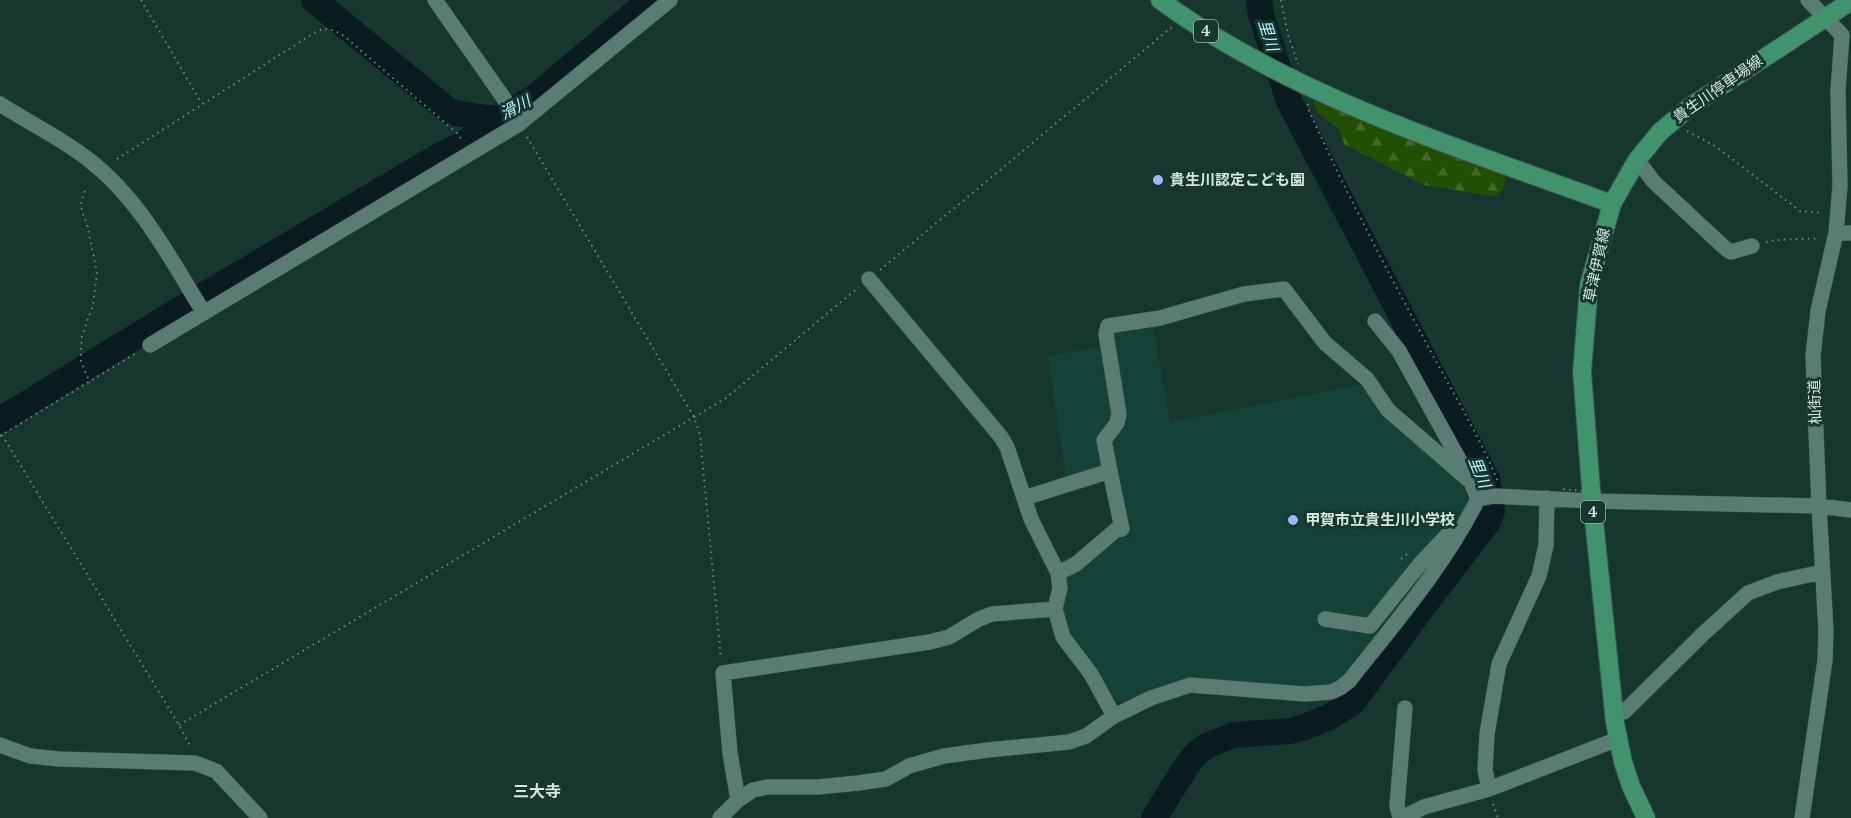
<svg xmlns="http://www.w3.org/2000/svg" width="1851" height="818" font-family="'Libre Baskerville','Noto Sans JP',serif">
  <defs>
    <pattern id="forest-firs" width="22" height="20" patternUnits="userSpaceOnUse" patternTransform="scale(1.5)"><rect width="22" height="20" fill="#225003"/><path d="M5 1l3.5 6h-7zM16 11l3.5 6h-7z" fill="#416927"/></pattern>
  </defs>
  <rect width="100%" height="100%" fill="#15372e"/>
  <path fill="#154237" d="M1153 324 1170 422 1364 384 1389 421 1466 481 1465 490 1469 502 1441 552 1345 677 1334 683 1304 689 1191 678 1117 703 1068 634 1062 607 1065 577 1117 538 1130 537 1113 464 1066 480 1048 356 1112 344 1115 329Z"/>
  <path fill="url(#forest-firs)" d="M1313 101 1506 176 1503 190 1495 197 1424 185 1345 145 1338 128 1319 114Z"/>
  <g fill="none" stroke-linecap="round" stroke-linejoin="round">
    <path stroke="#0a1c20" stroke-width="26" d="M314 0 450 112 485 118H501L534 98 650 0
      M0 420 174 313 439 156 462 145 501 118
      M1154 818 1186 767 1195 755 1206 746 1234 735 1290 731 1305 727 1329 717 1353 702 1424 605 1487 523 1492 511 1487 479 1289 101 1261 15 1259 0"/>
    <defs>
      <path id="minor" d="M435 0 505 100 519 124
        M0 104C29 123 61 138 89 160 140 199 171 260 204 313
        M1637 160 1654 182 1726 249 1731 252 1752 246
        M1836 233H1851
        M869 279 1001 437 1007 447 1031 519 1058 573 1060 588 1055 609 1063 637 1091 674 1114 716
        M1375 321 1399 351 1467 474
        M150 345 519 124 670 0
        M1110 471 1104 440 1117 423 1119 414 1106 334 1108 326 1160 318 1244 294 1284 289 1325 343 1367 379 1388 410 1471 482 1478 499
        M1024 498 1110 471 1122 529 1116 530 1076 564 1058 573
        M1325 619 1370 626 1420 564 1453 529
        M1614 714 1624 712 1703 634 1748 593 1777 582 1822 572
        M0 745 30 756 59 759 195 763 216 771 260 818
        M1489 789 1485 770 1487 734 1499 664 1539 576 1546 545 1547 498
        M738 800 730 753 723 673 930 642 949 637 979 619 992 614 1055 609
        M720 818 738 800 753 790 767 787H818L858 783 886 779 909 766 944 756 988 750 1069 742 1086 736 1114 716 1151 698 1190 685 1305 694 1331 692 1340 688 1349 681C1395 623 1445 565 1478 499L1494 496 1592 501 1819 506 1851 510
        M1400 818 1397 806 1405 708
        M1402 818 1424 807 1489 789 1618 739
        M1802 818 1825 660 1826 631 1819 506 1813 356 1818 311 1836 233 1840 186 1838 91 1842 35 1808 0"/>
      <path id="major" d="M1160 0C1294 98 1458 147 1612 204
        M1646 818 1631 786 1623 762 1615 723 1592 501 1582 372 1589 285 1612 204 1637 160 1660 132 1691 106 1851 1"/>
    </defs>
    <use href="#minor" stroke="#37524b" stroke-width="16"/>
    <use href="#major" stroke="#37524b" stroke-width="20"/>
    <path stroke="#6d8880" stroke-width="2" stroke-dasharray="1.5 4.5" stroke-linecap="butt" d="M141 0 202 104
      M1281 0 1288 35 1298 64
      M1308 104 1309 111C1346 193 1388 272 1431 352 1454 395 1480 437 1498 482
      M1687 131 1715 146 1800 211 1823 213
      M527 137 694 417 700 435 721 659
      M117 159 317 31C328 27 334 30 344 36L458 134 462 140
      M85 191 81 201 82 212 87 224 97 273 93 305 82 336 81 348V361L90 383
      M1766 242C1784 238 1802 240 1820 238
      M880 270 1173 26
      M2 435 179 725 191 748
      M0 436 138 352
      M1401 559 1410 552
      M179 725 726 398 859 287
      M1493 804 1498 818"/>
    <use href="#minor" stroke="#5a7d73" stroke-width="15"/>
    <use href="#major" stroke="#41936b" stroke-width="18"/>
    <path stroke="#6d8880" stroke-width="2" stroke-dasharray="1.5 4.5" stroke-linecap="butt" d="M1563 489 1600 493"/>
  </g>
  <g fill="#9eb4fd" stroke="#15372e" stroke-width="2">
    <circle cx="1158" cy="180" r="6"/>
    <circle cx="1293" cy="520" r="6"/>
  </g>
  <g text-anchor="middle" stroke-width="6" stroke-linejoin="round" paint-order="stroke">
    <g fill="#15372e" stroke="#9ab2ab" stroke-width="1.5">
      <rect x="1194" y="20" width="24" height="22" rx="4.5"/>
      <rect x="1581" y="501" width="24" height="22" rx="4.5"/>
    </g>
    <g font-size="14" font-weight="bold" fill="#d3e6e0">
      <text x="1206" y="36">4</text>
      <text x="1593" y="517">4</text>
    </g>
    <g font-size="15" fill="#d3e6e0" stroke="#15372e">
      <text transform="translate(1718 89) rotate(-35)" y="5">貴生川停車場線</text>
      <text transform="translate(1597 265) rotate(-78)" y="5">草津伊賀線</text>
      <text transform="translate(1815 402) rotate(-92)" y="5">杣街道</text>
    </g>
    <g font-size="15" font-weight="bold" fill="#d3e6e0" stroke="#15372e" text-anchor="start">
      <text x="1170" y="185">貴生川認定こども園</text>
      <text x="1305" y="525">甲賀市立貴生川小学校</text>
    </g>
    <g font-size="16" font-style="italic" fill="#b5f0fd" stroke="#15372e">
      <text transform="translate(1269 35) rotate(73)" y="6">里川</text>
      <text transform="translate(515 107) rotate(-28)" y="6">滑川</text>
      <text transform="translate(1480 472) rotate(68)" y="6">里川</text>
    </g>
    <g font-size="16" font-weight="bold" fill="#d3e6e0" stroke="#15372e">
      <text x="537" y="797">三大寺</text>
    </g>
  </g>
</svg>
